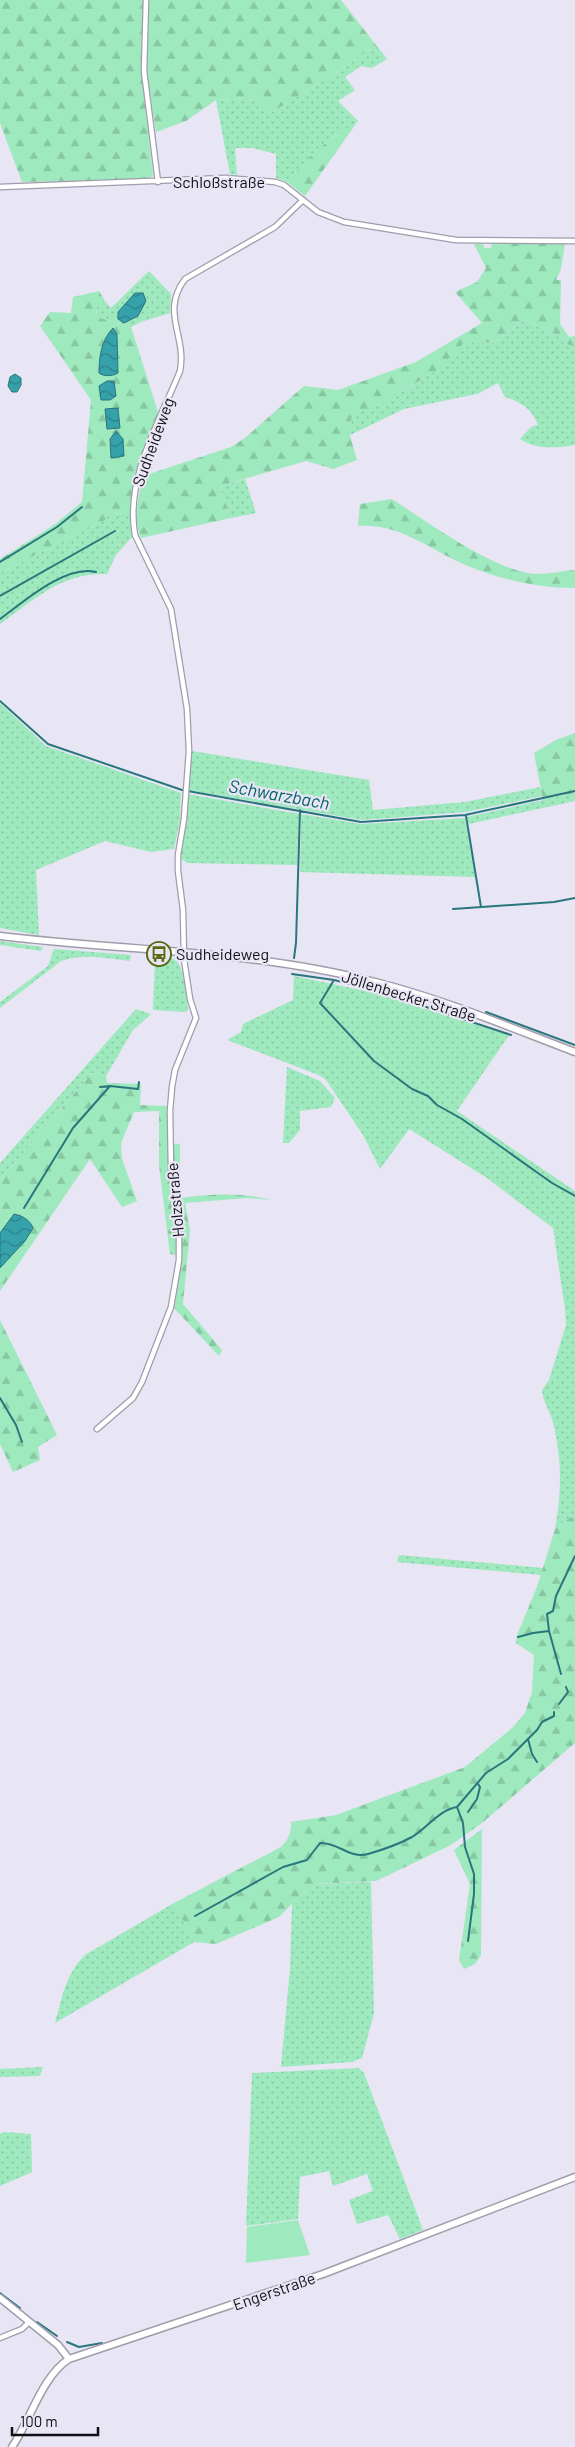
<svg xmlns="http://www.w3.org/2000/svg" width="575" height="2447" font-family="Barlow,sans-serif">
  <defs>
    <pattern id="grass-dots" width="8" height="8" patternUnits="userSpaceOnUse" patternTransform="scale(1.25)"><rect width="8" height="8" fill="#9ee9be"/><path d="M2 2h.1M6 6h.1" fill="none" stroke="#87c7a2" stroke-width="1.8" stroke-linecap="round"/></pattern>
    <pattern id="forest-firs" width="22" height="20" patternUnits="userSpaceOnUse" patternTransform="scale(1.25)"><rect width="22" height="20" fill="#9ee9be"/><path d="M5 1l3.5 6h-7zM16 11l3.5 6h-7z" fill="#87c7a2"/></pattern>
    <pattern id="water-waves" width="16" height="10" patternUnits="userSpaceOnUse" patternTransform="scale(1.25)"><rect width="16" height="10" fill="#35a1aa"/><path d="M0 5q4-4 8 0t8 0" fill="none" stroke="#2b8289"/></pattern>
  </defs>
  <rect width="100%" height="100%" fill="#e8e5f4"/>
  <path fill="url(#grass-dots)" d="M376 45 387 59 372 68 361 66 345 77 355 90 338 101 358 121 316 150 287 182 276 178V154L252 148H235L237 175 230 174 216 100 248 98 269 114 339 71Z
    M149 271 171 294 170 313 141 322 131 327 97 317 96 308 105 301 111 308Z
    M524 320 554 333 569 345 575 346V445C555 448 537 450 520 439L531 427 538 425C531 408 522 403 505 397L498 383 477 394 404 409 350 435 352 414C401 397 430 377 466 341L493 343Z
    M245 479 256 513 231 518 220 486Z
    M109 513 130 514 132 537 116 555 107 574C62 572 35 599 0 624V573L105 520Z
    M0 703 46 746 181 793 180 820 174 849 151 852 105 841 36 870 39 935 0 928Z
    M192 751 369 780 373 810 465 802 540 787 542 796 466 812 362 820 188 790Z
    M575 793V801L469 824 467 817Z
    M188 794 299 814 297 865 187 863 181 858Z
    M301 814 361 824 465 818 475 877 300 872Z
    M0 941 43 947 41 951 0 945Z
    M54 949 131 955 130 961C108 958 83 953 61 961L0 1008V1002L48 966Z
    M155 958C161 958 170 957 175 960 184 965 187 999 188 1010L186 1012 153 1010Z
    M294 976 375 993 509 1035 457 1111 575 1191V1514L555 1529C562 1491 562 1460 553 1422 550 1411 543 1402 542 1390L549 1380 566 1325 565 1309 553 1228 487 1178 409 1129 380 1169 363 1135 326 1080 321 1076 227 1040 241 1032 243 1024 293 1000Z
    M136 1009 151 1014 133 1030 106 1076 92 1073 0 1180V1163Z
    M287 1067 320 1081 335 1098 331 1107 300 1111V1130L289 1143H283Z
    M399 1555 543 1568 541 1575 397 1562Z
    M371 1882 374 2013 362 2058 352 2062 281 2067 290 1969 292 1904 312 1884Z
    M174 1903 194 1942 55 2023C62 1998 66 1973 85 1955Z
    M43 2067 40 2076 0 2077V2069Z
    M359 2068 364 2073 423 2230 400 2239 388 2215 357 2224 349 2200 373 2191 367 2174 333 2186 329 2171 300 2177 298 2219 246 2226 252 2073Z
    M5 2132 31 2134 32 2172 0 2186V2134Z"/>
  <path fill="url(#forest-firs)" fill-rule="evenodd" d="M0 0H143L141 71 153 175 147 180 22 182 0 123Z
    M148 0H341L376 45 339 71 269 114 248 98 216 100 186 121 156 132 147 73Z
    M358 121 305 196 287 182 316 150Z
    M492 243H565L561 269 556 280H561L560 324 569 337 575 336V346L569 345 554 333 524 320 493 343 466 341 437 370 384 403 352 414 350 436 357 460 333 469 306 461 220 486 231 518 141 538C132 518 139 496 143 476L231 447 245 438 304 386 338 390 416 362 482 323 455 292 477 282 486 268 474 244H483L484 248H491Z
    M99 291 105 301 96 308 97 317 131 327 159 415 135 473 130 514 109 513 105 520 0 573V559L54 525 82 502 91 400 40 326 50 312 71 313 73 297ZM108 333 117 334 118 373 104 345Z
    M392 499C426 521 497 573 537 574 549 574 563 571 575 570V588C538 588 503 580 468 566 432 551 399 522 358 526L360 504Z
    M575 733V793L543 800 534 753 556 740Z
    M92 1073 106 1076 107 1083 141 1084 140 1105 168 1106V1143L180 1144V1198C212 1194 240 1192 272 1200L247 1198 185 1203 190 1230 183 1304 222 1350 219 1356 174 1308 183 1256 170 1254 159 1165V1111L134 1112 121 1143 122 1159 137 1201 122 1207 90 1159 0 1291V1180Z
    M0 1320 57 1435 38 1447 40 1460 13 1472 0 1444Z
    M575 1514V1743L482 1823 451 1845 376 1881 312 1884 279 1917 216 1944 194 1942 174 1903 281 1847C289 1839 291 1833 291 1822L336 1815 465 1767 512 1728 525 1713 532 1692 534 1655 516 1643 517 1635 537 1587 555 1529Z
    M482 1829 481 1955 475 1964 464 1969 459 1960 470 1884 454 1850Z"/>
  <path fill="#9ee9be" d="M298 2220 310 2255 246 2263 247 2227Z"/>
  <path fill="url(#water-waves)" stroke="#2a767d" d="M135 293H143L146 301 138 316 124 323 118 319V312Z
    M113 328 117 334 118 373C113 376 104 377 99 373 99 358 101 340 113 328Z
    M15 374 21 378V385L17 392H12L8 386 10 377Z
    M107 381H114L116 396 110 400H101L99 386Z
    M118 408 120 428 107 429 105 409Z
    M116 431 123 439 124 456 111 458 110 439Z
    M14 1214C23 1216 30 1220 33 1228L25 1241 0 1268V1233Z"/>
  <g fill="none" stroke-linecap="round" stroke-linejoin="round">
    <path stroke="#2a767d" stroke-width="2" d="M0 562 57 527 82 507
      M0 596 115 531
      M0 619C23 602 66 564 96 572
      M0 701 48 744 182 790 361 822 465 815 575 791
      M466 816 481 907
      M453 909 554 902 575 898
      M294 958 296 943 300 810
      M292 974 334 980 320 1003 374 1061 412 1089 428 1096 437 1105 462 1119 552 1183 575 1196
      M334 980 375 990 511 1035
      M486 1012 575 1045
      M100 1087 110 1086
      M24 1208 73 1128 110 1086 138 1089 139 1082
      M0 1398 16 1425 22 1442
      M549 1631 561 1674
      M518 1637 533 1633 549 1631 547 1614 553 1611 556 1596 575 1556
      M559 1704 568 1692 566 1687
      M528 1739 532 1754 537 1762
      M468 1812 477 1799 480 1787 478 1784
      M195 1916 283 1867 307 1860 320 1843C338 1842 349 1859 368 1854 382 1850 399 1844 412 1837 427 1828 439 1810 457 1807
      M468 1941 474 1894V1874L465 1847 463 1823 457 1807 486 1773 508 1759 537 1730 542 1722 554 1716V1712
      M0 2293 20 2308
      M37 2322 57 2336
      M67 2342 79 2347 102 2343"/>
    <defs>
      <path id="street" d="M146 0 144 71 158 182
        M0 187 226 178 275 182 284 185 318 212 344 222 456 240 575 241
        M97 1429 133 1398 142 1382 171 1307 179 1260V1220L171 1169 170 1111 172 1087 175 1070 196 1018 190 999 184 959 183 910 178 871V855L184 819 189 751 187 709 171 609 135 535C125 478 159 423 180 371 187 336 160 312 185 279L275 227 303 200
        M0 2338 22 2329 29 2322"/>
      <path id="secondary" d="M0 936C125 951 253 950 375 982 443 999 509 1027 575 1052
        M0 2298 58 2345 69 2359
        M12 2447C30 2421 42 2376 69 2359L323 2274 575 2177"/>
    </defs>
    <use href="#street" stroke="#a09dab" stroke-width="7"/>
    <use href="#secondary" stroke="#a09dab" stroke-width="9"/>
    <use href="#street" stroke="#fff" stroke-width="4.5"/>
    <use href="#secondary" stroke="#fff" stroke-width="6"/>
  </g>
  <defs>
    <symbol id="bus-ring" viewBox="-11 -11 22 22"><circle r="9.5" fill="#e8e5f4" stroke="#5a6912" stroke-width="1.5"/><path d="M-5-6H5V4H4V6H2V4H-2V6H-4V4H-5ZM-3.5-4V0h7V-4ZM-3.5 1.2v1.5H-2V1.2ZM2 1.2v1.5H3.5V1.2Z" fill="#5a6912"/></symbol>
  </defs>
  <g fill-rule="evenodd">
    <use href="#bus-ring" x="145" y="940" width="28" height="28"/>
  </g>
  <g text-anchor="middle" stroke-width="4.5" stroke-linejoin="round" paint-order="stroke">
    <g font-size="16" fill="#111015" stroke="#e8e5f4">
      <text x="219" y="188">Schloßstraße</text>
      <text transform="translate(153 442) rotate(-70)" y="6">Sudheideweg</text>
      <text transform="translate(409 996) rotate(17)" y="6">Jöllenbecker Straße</text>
      <text transform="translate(175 1200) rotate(-95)" y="6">Holzstraße</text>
      <text transform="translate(274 2291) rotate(-19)" y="6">Engerstraße</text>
    </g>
    <g font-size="16" fill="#111015" stroke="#e8e5f4" text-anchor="start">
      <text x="176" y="960">Sudheideweg</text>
    </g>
    <g font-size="18" font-style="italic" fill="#046168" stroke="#e8e5f4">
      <text transform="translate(279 795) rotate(10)" y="6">Schwarzbach</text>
    </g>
  </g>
  <path d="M12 2427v8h86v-8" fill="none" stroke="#111015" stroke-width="2.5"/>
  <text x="20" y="2427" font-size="15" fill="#111015" stroke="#e8e5f4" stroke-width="4" paint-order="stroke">100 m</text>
</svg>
